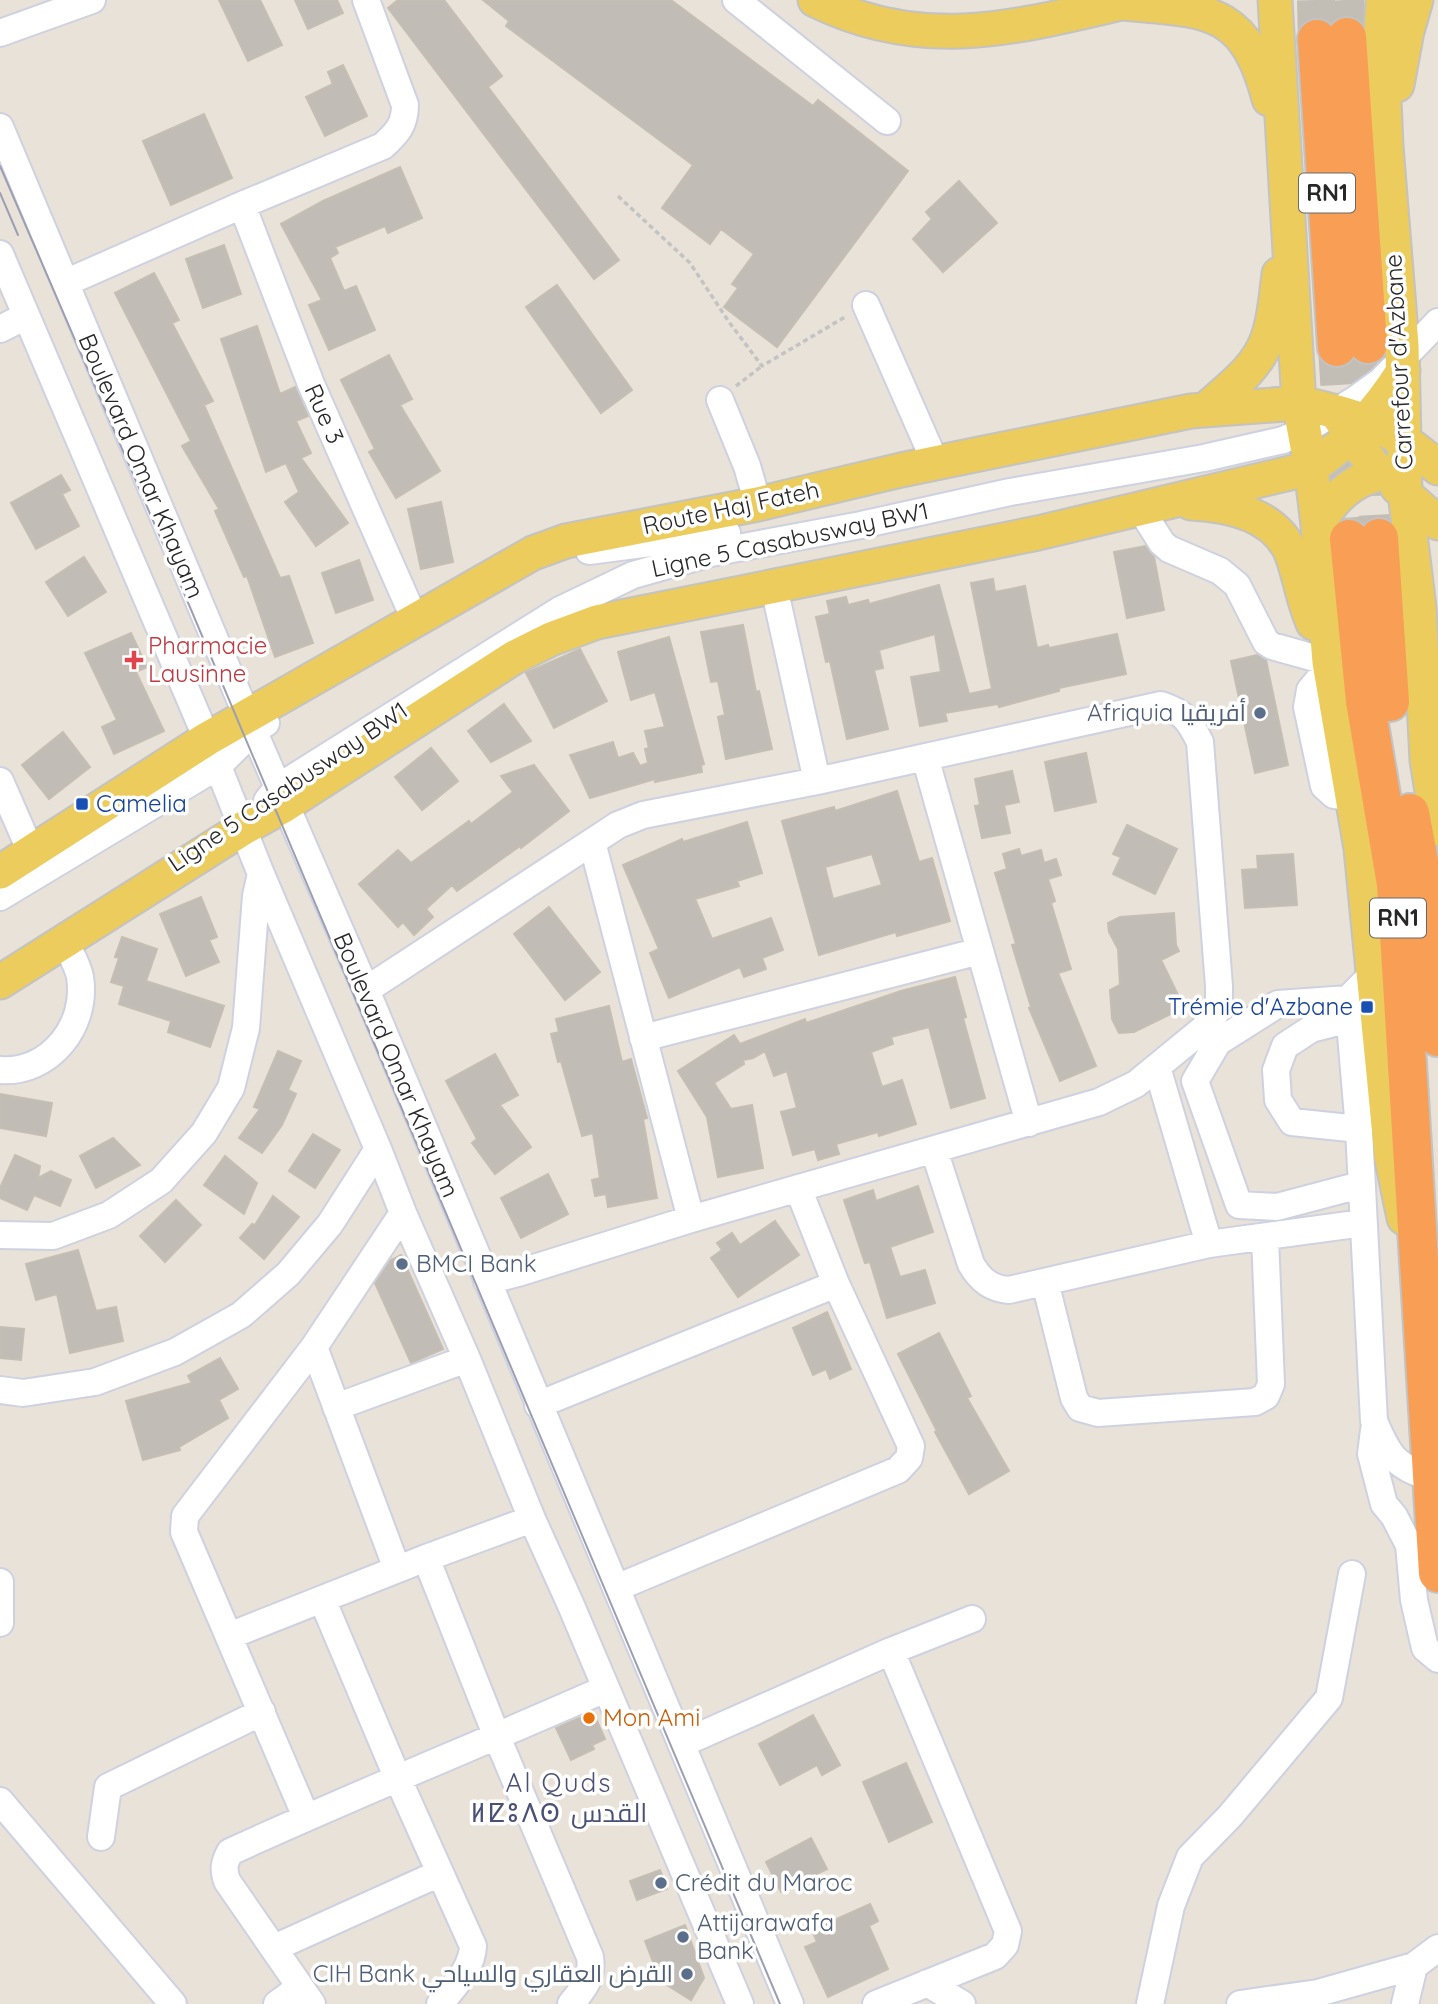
<svg xmlns="http://www.w3.org/2000/svg" width="1438" height="2004" font-family="Quicksand,Cairo,'Noto Sans Tifinagh',sans-serif">
  <rect width="100%" height="100%" fill="#e9e2d8"/>
  <path fill="#c1bcb5" stroke="#c4beb3" stroke-width="2" fill-rule="evenodd" d="M219 0H260L282 45 248 61Z
    M295 0H337L343 13 308 29Z
    M398 0H444L502 76 488 87 619 260 594 279 388 8Z
    M483 0H671L813 106 818 100 908 171 777 347 724 307 738 288 732 284 754 254 721 229 710 244 662 208 693 165 506 26 509 21Z
    M343 65 367 116 325 136 306 97 333 84 328 72Z
    M204 114 232 178 171 205 143 141Z
    M400 167 422 218 388 233 385 226 335 247 338 253 330 258 344 291 356 286 375 330 329 350 309 305 322 300 281 224 323 201Z
    M959 181 997 223 943 272 913 239 932 219 926 212Z
    M224 245 241 294 203 308 186 259Z
    M154 273 179 320 172 323 213 401 204 405 280 578 289 576 313 643 275 657 247 576 244 577 215 511 219 509 182 446 191 441 115 293Z
    M557 285 632 390 601 413 526 307Z
    M257 326 280 394 295 387 308 416 296 421 311 453 301 458 348 523 316 546 285 502 299 492 286 463 266 472 221 339Z
    M389 355 412 399 400 405 440 471 396 498 369 452 375 449 341 380Z
    M61 475 70 490 62 494 79 526 36 549 11 503Z
    M441 502 453 562 421 569 408 509Z
    M1145 546 1154 557 1164 610 1127 618 1114 552Z
    M84 557 106 592 68 616 46 582Z
    M359 560 373 600 336 613 322 573Z
    M993 579 995 592 1025 586 1037 648 1048 645 1049 648 1117 634 1126 674 1059 688V691L999 707 998 704 945 713 947 721 920 726 911 677 941 672 935 634 879 650 883 668 874 670 888 729 847 739 830 661 826 662 816 617 830 614 827 601 846 597 848 605 868 600 869 604 939 585 969 694 992 689 971 583Z
    M743 625 756 692 759 691 772 749 726 759 718 717 725 715 718 681 711 682 701 632Z
    M131 633 147 667 136 672 164 731 114 754 102 727 117 720 85 653Z
    M669 637 704 764 701 765 702 772 655 782V779L590 798 570 755 613 742 618 758 633 753 640 766 648 763 645 749 649 748 645 731 665 727 655 692 631 700 618 652Z
    M580 649 607 701 554 728 526 673Z
    M1257 655 1266 660 1288 765 1255 773 1231 661Z
    M504 704 531 741 491 762 468 731Z
    M63 732 90 767 49 799 22 765Z
    M431 748 458 781 422 810 395 777Z
    M1086 753 1096 802 1055 811 1045 762Z
    M534 765 569 811 521 848 520 846 457 891 452 885 426 909 433 917 414 935 403 922 398 927 359 884 398 850 411 863 469 821 471 824 513 792 501 776Z
    M1012 771 1019 802 1004 805 1010 833 982 838 975 806 980 805 975 779Z
    M897 791 919 862 932 858 950 921 897 936 896 932 819 955 782 821 834 807 835 811ZM872 854 882 885 833 899 825 867Z
    M747 822 762 873 737 881 739 886 695 899 712 939 771 918 783 950 762 958 766 969 744 977 740 967 669 998 650 953 659 949 623 865 682 839 683 842Z
    M1127 825 1177 849 1155 894 1113 874 1121 857 1113 854Z
    M1019 849 1021 856 1041 850 1044 863 1056 859 1061 875 1048 879 1055 901 1051 903 1071 969 1058 973 1096 1066 1060 1081 1029 1008 1031 1007 1012 945 1016 944 995 873 1007 869 1003 854Z
    M1293 854 1297 905 1245 908 1242 870 1258 869 1257 856Z
    M201 897 217 937 209 940 219 962 186 976 160 914Z
    M549 907 600 972 565 1000 514 934Z
    M1174 913 1176 945 1179 951 1161 960 1180 999 1181 1009 1134 1032 1119 1033 1112 1019 1110 990 1120 985 1118 949 1109 932 1108 923 1120 917Z
    M122 937 157 949 146 981 224 1006 210 1047 168 1032 171 1021 119 1004 124 986 111 982 119 958 115 957Z
    M955 977 966 1017 963 1018 985 1098 951 1108 929 1027 891 1037 893 1044 871 1052 882 1087 902 1080 916 1124 879 1136 878 1132 836 1144 839 1154 818 1160 815 1149 793 1155 781 1112 797 1108 787 1071 774 1076 765 1051 753 1058 743 1060 744 1064 714 1083 731 1109 752 1105 763 1168 718 1177 707 1117 678 1071 734 1035 740 1044 805 1019 806 1023 901 991Z
    M609 1006 622 1062 631 1059 647 1118 643 1119 657 1198 608 1207 606 1194 595 1196 592 1180 600 1178 593 1133 582 1136 561 1061 558 1062 551 1034 559 1032 556 1019Z
    M278 1051 301 1061 288 1090 296 1094 282 1125 262 1153 239 1138 260 1109 254 1107Z
    M495 1054 518 1095 500 1105 531 1147 495 1174 472 1143 477 1139 446 1081Z
    M0 1094 52 1103 46 1136 0 1128Z
    M313 1134 340 1150 315 1188 289 1171Z
    M113 1138 140 1165 96 1188 80 1156Z
    M15 1155 40 1166 38 1178 51 1171 71 1180 60 1206 34 1195 27 1210 0 1198V1188Z
    M225 1156 257 1183 244 1214 204 1185Z
    M548 1174 568 1214 521 1238 501 1198Z
    M918 1186 933 1232 890 1247 900 1277 925 1270 935 1303 887 1318 870 1262 865 1263 844 1200 873 1190 876 1201Z
    M273 1196 299 1217 264 1259 240 1238 252 1224 255 1225Z
    M176 1200 201 1225 165 1262 140 1236Z
    M775 1221 799 1255 738 1297 711 1258 722 1250 717 1243 732 1233 740 1245Z
    M78 1250 96 1311 116 1307 123 1341 70 1353 57 1294 36 1300 26 1264Z
    M401 1255 443 1349 411 1363 375 1283 391 1260Z
    M827 1312 851 1369 830 1379 826 1369 813 1375 793 1328Z
    M0 1327 24 1329 21 1360 0 1358Z
    M939 1333 971 1396 967 1398 1009 1471 969 1494 935 1432 937 1431 898 1354Z
    M220 1358 238 1389 219 1400 228 1418 179 1447 180 1450 143 1460 126 1401 192 1383 188 1376Z
    M593 1712 605 1739 592 1745 594 1749 571 1760 556 1728Z
    M813 1715 840 1765 822 1775 817 1765 780 1785 759 1744Z
    M906 1763 932 1822 889 1842 863 1782Z
    M811 1838 827 1869 781 1892 766 1862Z
    M660 1870 667 1889 637 1900 630 1881Z
    M870 1904 878 1921 869 1926 888 1969 828 1997 805 1947 817 1942 812 1930Z
    M685 1925 704 1978 691 2000 654 1977 657 1972 645 1941Z"/>
  <g fill="none" stroke-linecap="round" stroke-linejoin="round">
    <path stroke="#c2bdb5" stroke-width="38" stroke-dasharray="38 19" stroke-linecap="butt" d="M1316 0 1317 39
      M1345 0 1347 37
      M1368 344 1379 538
      M1337 347 1349 539"/>
    <defs>
      <path id="minor" d="M736 0 887 121
        M0 33 92 0
        M0 127 247 716 366 990 790 2004
        M242 205 311 384 415 620
        M0 254 207 739 261 874 378 1149 403 1213 467 1359 532 1519 570 1603 740 2004
        M65 283 242 205 383 146C397 133 405 125 405 105L366 0
        M866 305 936 464
        M0 329 26 316
        M720 400 747 466 758 504
        M1141 510 1162 543 1169 549 1220 571 1237 585 1266 642 1272 646 1329 662
        M589 551 727 533
        M774 587 817 781
        M1330 666 1310 690 1307 707 1324 786 1334 795 1352 798
        M925 757 1029 1123
        M0 781 31 852
        M267 801 277 788 560 610 633 575 711 553 861 525 1010 492 1204 458 1283 440 1304 431 1356 399 1381 381 1438 322
        M592 842 691 1219
        M0 897 218 766 253 731 266 723
        M1373 974 1348 999 1359 1129 1374 1421C1389 1457 1395 1466 1432 1478
        M366 990 618 825 643 815 817 781 1161 705C1185 713 1189 720 1200 742L1219 986V1006L1215 1014 1203 1029 1136 1084 1099 1102 691 1219 518 1273 487 1281
        M1348 999 1278 1004 1218 1042 1195 1081 1239 1205 1277 1207 1360 1185
        M1350 1019 1311 1029 1285 1046 1276 1070 1278 1100 1292 1122 1359 1129
        M643 1038 980 951
        M1157 1067 1209 1244
        M0 1070C49 1074 88 1026 80 977 78 965 70 953 65 942
        M934 1150 971 1264C980 1280 991 1289 1009 1290L1209 1244 1363 1223
        M0 1235 53 1236 109 1215 161 1181 204 1133 231 1088 246 1028 256 896 261 874
        M1045 1282 1074 1398 1080 1408 1098 1413 1255 1402 1266 1396 1271 1384 1265 1237
        M314 1347 397 1569
        M0 1390 23 1393 95 1382 175 1352 241 1315 288 1274 330 1224 378 1149
        M538 1405 836 1284
        M336 1407 467 1359
        M1374 1430 1371 1454 1384 1504 1394 1516 1409 1545 1414 1600 1425 1648 1438 1659
        M426 1558 497 1737 590 1957C593 1978 584 1988 571 2004
        M0 1582V1623
        M616 1588 898 1470 909 1458 911 1446 836 1284 798 1188
        M322 1599 398 1779 473 1946C472 1969 454 1986 440 2004
        M229 1636 426 1558 532 1519
        M681 1744 891 1651 972 1619
        M0 1801 173 2004
        M306 1817 184 1532 185 1516 314 1347 403 1213
        M101 1837 108 1787 262 1712
        M274 1948 440 1873
        M927 1983 962 2004
        M277 2004 300 1987
        M312 2004 227 1881C223 1869 224 1863 230 1852 354 1795 481 1744 605 1689
        M876 2004 995 1956 1005 1945 1008 1931 891 1651
        M1150 2004 1171 1906 1190 1857 1230 1816 1329 1698 1352 1574
        M1240 2004 1318 1993 1414 1966 1438 1948
        M1405 2004 1414 1966"/>
      <path id="major" d="M815 0C926 55 1021 26 1134 0
        M1275 0 1299 403 1311 468 1318 525 1329 662 1361 849 1391 1155 1404 1218
        M1383 0 1381 32 1386 146 1402 345 1405 493 1419 607 1427 760 1438 829
        M1122 3C1206 11 1245 6 1269 99
        M1397 85 1407 31 1416 0
        M1205 410C1228 389 1256 370 1267 340 1275 320 1276 295 1279 274
        M1339 417 1379 474
        M1397 487 1438 523
        M1191 503C1229 505 1277 515 1292 555 1300 577 1303 601 1313 623
        M1318 525C1335 493 1361 472 1399 472
        M0 872 207 739 533 553 566 541 758 504 901 470 1191 411 1299 403C1356 415 1395 427 1438 468
        M0 982 242 829 285 805 513 658 551 639 597 622 1038 533 1311 468C1350 441 1378 411 1403 371"/>
      <path id="highway" d="M1347 37 1368 344
        M1317 39 1337 347
        M1379 538 1390 702
        M1349 539 1365 701 1396 884 1438 1573
        M1410 813 1420 867 1438 1037"/>
    </defs>
    <use href="#minor" stroke="#ced1e0" stroke-width="30"/>
    <use href="#major" stroke="#c3c3c3" stroke-width="37"/>
    <use href="#highway" stroke="#c3c3c3" stroke-width="42"/>
    <path stroke="#c3c3c3" stroke-width="3.5" stroke-dasharray="5 3.5" stroke-linecap="butt" d="M618 196 690 263 729 322 762 366 845 317
      M736 386 762 366"/>
    <use href="#minor" stroke="#fff" stroke-width="26"/>
    <use href="#major" stroke="#ebcc5c" stroke-width="33"/>
    <use href="#highway" stroke="#f89f55" stroke-width="38"/>
    <path stroke="#9c9fb1" stroke-width="2" d="M0 166 173 567 780 2004
      M0 193 18 235"/>
  </g>
  <path fill="#e0444e" stroke="#fff" stroke-width="2.5" d="M130.5 649.5h7v7h7v7h-7v7h-7v-7h-7v-7h7z"/>
  <g fill="#5c6f8a" stroke="#fff" stroke-width="2.5">
    <circle cx="1260" cy="713" r="7"/>
    <circle cx="402" cy="1264" r="7"/>
    <circle cx="661" cy="1883" r="7"/>
    <circle cx="683" cy="1937" r="7"/>
    <circle cx="687" cy="1974" r="7"/>
  </g>
  <g fill="#1a4fb4" stroke="#fff" stroke-width="2.5">
    <rect x="75" y="797" width="14" height="14" rx="3.5"/>
    <rect x="1360" y="1000" width="14" height="14" rx="3.5"/>
  </g>
  <circle fill="#e8710a" stroke="#fff" stroke-width="2.5" cx="589" cy="1718" r="7"/>
  <g text-anchor="middle" stroke-width="7" stroke-linejoin="round" paint-order="stroke">
    <g fill="#fff" stroke="#686868" stroke-width="2">
      <rect x="1299" y="173.5" width="56" height="39" rx="5"/>
      <rect x="1370" y="898.5" width="56" height="39" rx="5"/>
    </g>
    <g font-size="23" font-weight="bold" fill="#272727">
      <text x="1327" y="201">RN1</text>
      <text x="1398" y="926">RN1</text>
    </g>
    <g font-size="24" fill="#272727" stroke="#fff">
      <text transform="translate(1399 362) rotate(-93)" y="8">Carrefour d'Azbane</text>
      <text transform="translate(324 414) rotate(66)" y="8">Rue 3</text>
      <text transform="translate(141 466) rotate(67)" y="8">Boulevard Omar Khayam</text>
      <text transform="translate(731 508) rotate(-12)" y="8">Route Haj Fateh</text>
      <text transform="translate(790 540) rotate(-12)" y="8">Ligne 5 Casabusway BW1</text>
      <text transform="translate(288 787) rotate(-34)" y="8">Ligne 5 Casabusway BW1</text>
      <text transform="translate(396 1065) rotate(67)" y="8">Boulevard Omar Khayam</text>
    </g>
    <g font-size="24" fill="#be3a42" stroke="#fff" text-anchor="start">
      <text x="148" y="654">Pharmacie<tspan x="148" dy="28">Lausinne</tspan></text>
    </g>
    <g font-size="24" fill="#4e5e75" stroke="#fff" text-anchor="start">
      <text x="1246" y="721" text-anchor="end">Afriquia أفريقيا</text>
      <text x="416" y="1272">BMCI Bank</text>
      <text x="675" y="1891">Crédit du Maroc</text>
      <text x="697" y="1931">Attijarawafa<tspan x="697" dy="28">Bank</tspan></text>
      <text x="673" y="1982" text-anchor="end">CIH Bank القرض العقاري والسياحي</text>
    </g>
    <g font-size="24" fill="#164399" stroke="#fff" text-anchor="start">
      <text x="96" y="812">Camelia</text>
      <text x="1353" y="1015" text-anchor="end">Trémie d'Azbane</text>
    </g>
    <g font-size="24" fill="#c56008" stroke="#fff" text-anchor="start">
      <text x="603" y="1726">Mon Ami</text>
    </g>
    <g font-size="26" letter-spacing="2" fill="#4a5075" stroke="#fff">
      <text x="559" y="1792">Al Quds<tspan x="559" dy="30">ⵍⵇⵓⴷⵙ القدس</tspan></text>
    </g>
  </g>
</svg>
